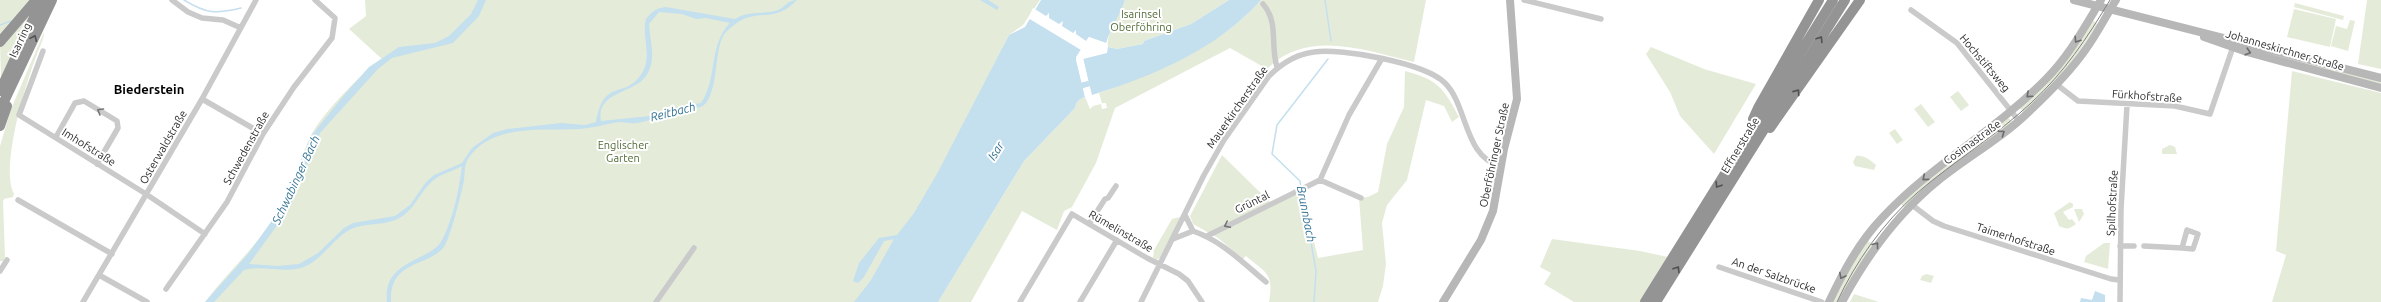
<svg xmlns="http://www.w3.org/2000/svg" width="2381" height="302" font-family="Ubuntu,sans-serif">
  <rect width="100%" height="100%" fill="#fff"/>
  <path fill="#e4ecd9" d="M0 0H34L0 39Z
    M365 0H1040L1023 25 1009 35 917 216 857 302H205C226 274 252 251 271 222 289 196 297 166 310 137 321 115 361 73 382 59L349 29 366 16Z
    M1125 0H1229L1191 24 1144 41 1143 44 1117 49 1108 47C1105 36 1121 12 1125 0Z
    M1261 0H1426L1414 62C1366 51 1308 28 1267 69L1230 48 1115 108 1096 163 1072 207 1064 211 1057 230 1022 211 971 302H938L1024 161 1075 108C1076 102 1079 99 1085 97L1090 109 1093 106 1101 104 1102 109 1107 108 1106 103H1102L1099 93C1157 72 1220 47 1261 0Z
    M2367 0H2381V69L2358 64Z
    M2295 3 2344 16 2343 20 2294 7Z
    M33 8 1 80 0 45Z
    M2294 9 2336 19 2330 47 2287 37Z
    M2092 20 2098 24 2066 71 2024 113 2019 107Z
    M2350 20 2355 21 2348 51 2331 46 2336 26 2347 29Z
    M44 32C45 37 39 48 37 54 25 85 0 168 14 194L13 197 4 199 3 201 5 257 3 261H0V146L11 109Z
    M1651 47 1704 69 1756 84 1714 154 1680 116 1670 92 1646 54Z
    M2266 53 2381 81V85Z
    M1405 71C1438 80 1443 87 1459 117L1452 122 1444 106 1426 100 1407 180 1387 205 1382 223 1386 264 1383 286 1378 302H1269C1274 273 1266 273 1246 256L1243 259 1218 238 1193 224 1190 216 1222 155 1273 205 1302 192 1318 258 1363 250 1359 198 1368 197 1378 192 1387 144 1404 107Z
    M2292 71 2381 93V302H2272L2286 255 2276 251Z
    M1958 91 1969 105 1961 111 1950 97Z
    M1921 104 1935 122 1928 127 1914 109Z
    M2008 117 2012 122 1906 209 1899 202Z
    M1895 129 1903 140 1897 144 1889 133Z
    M2170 145 2175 147 2177 154H2162V149Z
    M1856 156C1864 155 1870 160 1876 165L1874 170 1855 166 1853 162Z
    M2070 202 2073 204V207L2063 212 2069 220 2072 219 2076 224C2069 229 2067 230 2059 226L2054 213Z
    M2074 209H2082L2084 214 2079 222Z
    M1180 217 1163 255 1157 260 1153 258 1154 250 1172 219Z
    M1552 239 1640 251 1668 257 1640 302H1574L1544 284 1551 273 1540 267Z
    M1867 240 1874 246 1840 302H1831Z
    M2104 243H2110L2108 269 2084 262 2086 256Z
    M1926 274 1934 276 1931 283 1920 280 1922 276Z
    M1854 294 1879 302H1850Z"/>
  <path fill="#c4dfee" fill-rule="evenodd" d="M478 0H486L479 16 453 43 392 58 378 69 320 133 289 209 249 264 277 266 299 264 318 253 344 228 353 223 395 216 410 205 426 182 434 175 462 163 472 148 493 133 507 129 561 123 585 125 596 122C604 78 623 99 640 76 654 57 641 39 646 19 652 11 656 8 666 7L735 19C749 10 763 15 778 10 785 7 788 0 797 0 777 20 767 12 746 18 740 20 730 28 726 32 714 44 719 86 706 103 700 111 688 106 681 112 667 111 652 121 637 123 631 124 625 122 619 122 606 124 593 128 580 129 543 131 491 123 468 159 464 165 465 174 464 180 462 192 450 238 444 247 428 267 389 260 391 302H387C382 259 431 262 442 240 453 219 459 190 462 166 454 171 441 174 435 179 421 189 416 208 401 217 383 228 365 220 346 232 330 243 320 262 301 268 282 273 262 265 244 270L214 302H205L248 254 271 222 287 195 311 136 345 94 369 67 399 47 435 43 449 36 471 14ZM659 12 682 14 696 19 706 18 730 23C708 45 718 79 701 103L673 108 650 116 601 121C595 92 635 93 646 76 657 59 650 42 649 24Z
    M980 0H988L999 7 997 10Z
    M1041 0H1125C1120 15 1111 27 1106 43L1089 37 1076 57 1085 97C1079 99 1076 102 1075 108L1024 161 938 302H854L871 280 894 239 884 241 864 277 858 283 853 281 859 263 879 238 897 235 914 213 938 172 1009 35 1025 27Z
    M1229 0H1261C1218 49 1153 76 1092 95L1083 59 1107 53 1108 47 1117 49 1143 44 1144 41 1191 24Z
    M2095 291 2105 295V302H2080L2081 298 2092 300Z"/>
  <path fill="#fff" d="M1033 8 1046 16 1049 13V18L1059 24 1063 21 1062 26 1073 33 1076 30V34L1086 41 1089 37 1108 44 1090 39 1078 57 1087 96 1085 97 1076 60 1081 50 1028 18Z
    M1083 57 1091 95 1090 96 1081 60Z"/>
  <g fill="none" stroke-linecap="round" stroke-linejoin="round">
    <path stroke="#c4dfee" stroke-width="1.5" d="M184 0C207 14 216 14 241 8
      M1325 0 1331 41
      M0 25 11 21
      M1301 188 1300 181 1272 154 1277 125 1328 59
      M1302 191 1316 271 1314 302"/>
    <path stroke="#c4dfee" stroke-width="5.5" d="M1076 87 1095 82"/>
    <path stroke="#cacaca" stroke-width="5.5" d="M172 0 188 12 202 18 223 20 241 28
      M1524 0 1601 19
      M1263 4C1279 22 1270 45 1277 67
      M1911 10 1957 43 2019 121
      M43 51 19 115 146 194 205 234
      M2056 84 2078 101 2175 106 2210 114 2234 44
      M202 99 263 134
      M56 137 75 103 84 101 117 121 118 128 97 164
      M1320 180 1361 198
      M18 200 112 254
      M1912 205 1933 221 1944 226 2111 279 2119 280
      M1185 215 1193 231
      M1089 224 1105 199 1108 198 1116 186
      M2187 230 2198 234 2193 249 2182 248Z
      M1207 236 1320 180 1349 115 1381 60
      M1173 239 1193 231C1222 241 1242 262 1266 282
      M2120 246H2134
      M2144 246 2182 248
      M1719 267 1822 302
      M0 271 7 260
      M99 275 147 302
      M166 289 227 202 263 134 294 87 332 38 335 18 315 0
      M83 302 202 99 256 0
      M656 302 694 248
      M1020 302 1072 214 1147 258 1179 274 1188 281 1202 302
      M1080 302 1117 240
      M1141 302 1204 175 1224 140 1269 76C1281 64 1297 54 1314 52 1342 48 1425 63 1445 83 1468 106 1464 158 1501 166
      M2120 302 2121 209 2127 105"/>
    <path stroke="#b7b7b7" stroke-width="8" d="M2074 0 2381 78
      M2204 37 2247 52 2381 88
      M1443 302 1481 240 1493 211 1504 149 1517 99 1510 0
      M1829 302C1843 272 1859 242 1882 218 1931 165 1995 131 2046 79 2069 56 2084 28 2101 0
      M1842 302C1867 255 1898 213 1939 180 1965 159 1995 142 2020 120 2043 99 2068 75 2086 49 2097 34 2106 16 2116 0"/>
    <path stroke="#949494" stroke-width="10" d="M0 42 36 0
      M0 91 42 0
      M0 110 52 0
      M1753 119 1758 108 1819 0
      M0 126 7 106
      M1770 128 1860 0
      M1645 302 1833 0
      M1656 302 1845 0"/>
    <path stroke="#828282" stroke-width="1" d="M1837 302C1856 261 1883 223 1917 193 1954 161 1996 136 2031 103 2064 73 2087 38 2110 0"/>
  </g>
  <defs><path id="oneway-chevron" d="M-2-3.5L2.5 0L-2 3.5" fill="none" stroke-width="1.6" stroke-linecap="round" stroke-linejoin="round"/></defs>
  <g stroke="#515151">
    <use href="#oneway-chevron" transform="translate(34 38) rotate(-66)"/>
    <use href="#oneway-chevron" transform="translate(1820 39) rotate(-58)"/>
    <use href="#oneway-chevron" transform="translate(1797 92) rotate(-55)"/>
    <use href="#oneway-chevron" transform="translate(1718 185) rotate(122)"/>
    <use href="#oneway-chevron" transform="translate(1677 269) rotate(-58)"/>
  </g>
  <g stroke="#6b6b6b">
    <use href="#oneway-chevron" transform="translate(2077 40) rotate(123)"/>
    <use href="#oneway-chevron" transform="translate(2248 52) rotate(16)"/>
    <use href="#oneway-chevron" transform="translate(2029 95) rotate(138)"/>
    <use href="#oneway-chevron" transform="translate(2002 133) rotate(-35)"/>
    <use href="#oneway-chevron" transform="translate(1925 178) rotate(140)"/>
    <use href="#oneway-chevron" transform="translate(1876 245) rotate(-52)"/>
    <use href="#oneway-chevron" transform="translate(1842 276) rotate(118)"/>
  </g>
  <g stroke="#747474">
    <use href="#oneway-chevron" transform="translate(100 111) rotate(-149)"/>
    <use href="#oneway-chevron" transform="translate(1227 225) rotate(153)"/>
  </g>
  <g text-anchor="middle" stroke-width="4" stroke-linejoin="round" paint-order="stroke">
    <g font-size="11" fill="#526c37" stroke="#fff">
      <text x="1141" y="18">Isarinsel<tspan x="1141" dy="13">Oberföhring</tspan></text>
      <text x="623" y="149">Englischer<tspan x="623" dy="13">Garten</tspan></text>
    </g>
    <g font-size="11" fill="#2d2d2d" stroke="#fff">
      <text transform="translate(20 40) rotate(-65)" y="4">Isarring</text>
      <text transform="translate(2285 50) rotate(16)" y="4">Johanneskirchner Straße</text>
      <text transform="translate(1985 63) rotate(50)" y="4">Hochstiftsweg</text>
      <text transform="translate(2147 96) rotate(4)" y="4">Fürkhofstraße</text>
      <text transform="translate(1237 107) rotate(-55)" y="4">Mauerkircherstraße</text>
      <text transform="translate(1972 142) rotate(-36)" y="4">Cosimastraße</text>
      <text transform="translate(1740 145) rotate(-59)" y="4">Effnerstraße</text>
      <text transform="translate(89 147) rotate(32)" y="4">Imhofstraße</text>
      <text transform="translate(163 147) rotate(-60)" y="4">Osterwaldstraße</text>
      <text transform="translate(246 148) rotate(-61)" y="4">Schwedenstraße</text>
      <text transform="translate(1494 155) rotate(-78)" y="4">Oberföhringer Straße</text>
      <text transform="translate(1252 202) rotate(-26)" y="4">Grüntal</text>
      <text transform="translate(2112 203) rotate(-87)" y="4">Spilhofstraße</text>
      <text transform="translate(1121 231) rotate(30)" y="4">Rümelinstraße</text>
      <text transform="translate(2016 239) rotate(18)" y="4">Taimerhofstraße</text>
      <text transform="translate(1774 275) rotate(19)" y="4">An der Salzbrücke</text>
    </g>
    <g font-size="12" font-style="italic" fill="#357496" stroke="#fff">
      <text transform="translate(673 112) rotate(-14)" y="4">Reitbach</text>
      <text transform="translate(996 151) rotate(-58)" y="4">Isar</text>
      <text transform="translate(296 180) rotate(-65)" y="4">Schwabinger Bach</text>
      <text transform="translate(1306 214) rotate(79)" y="4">Brunnbach</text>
    </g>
    <g font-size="13" font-weight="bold" fill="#000" stroke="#fff">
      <text x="149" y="94">Biederstein</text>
    </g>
  </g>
</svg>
